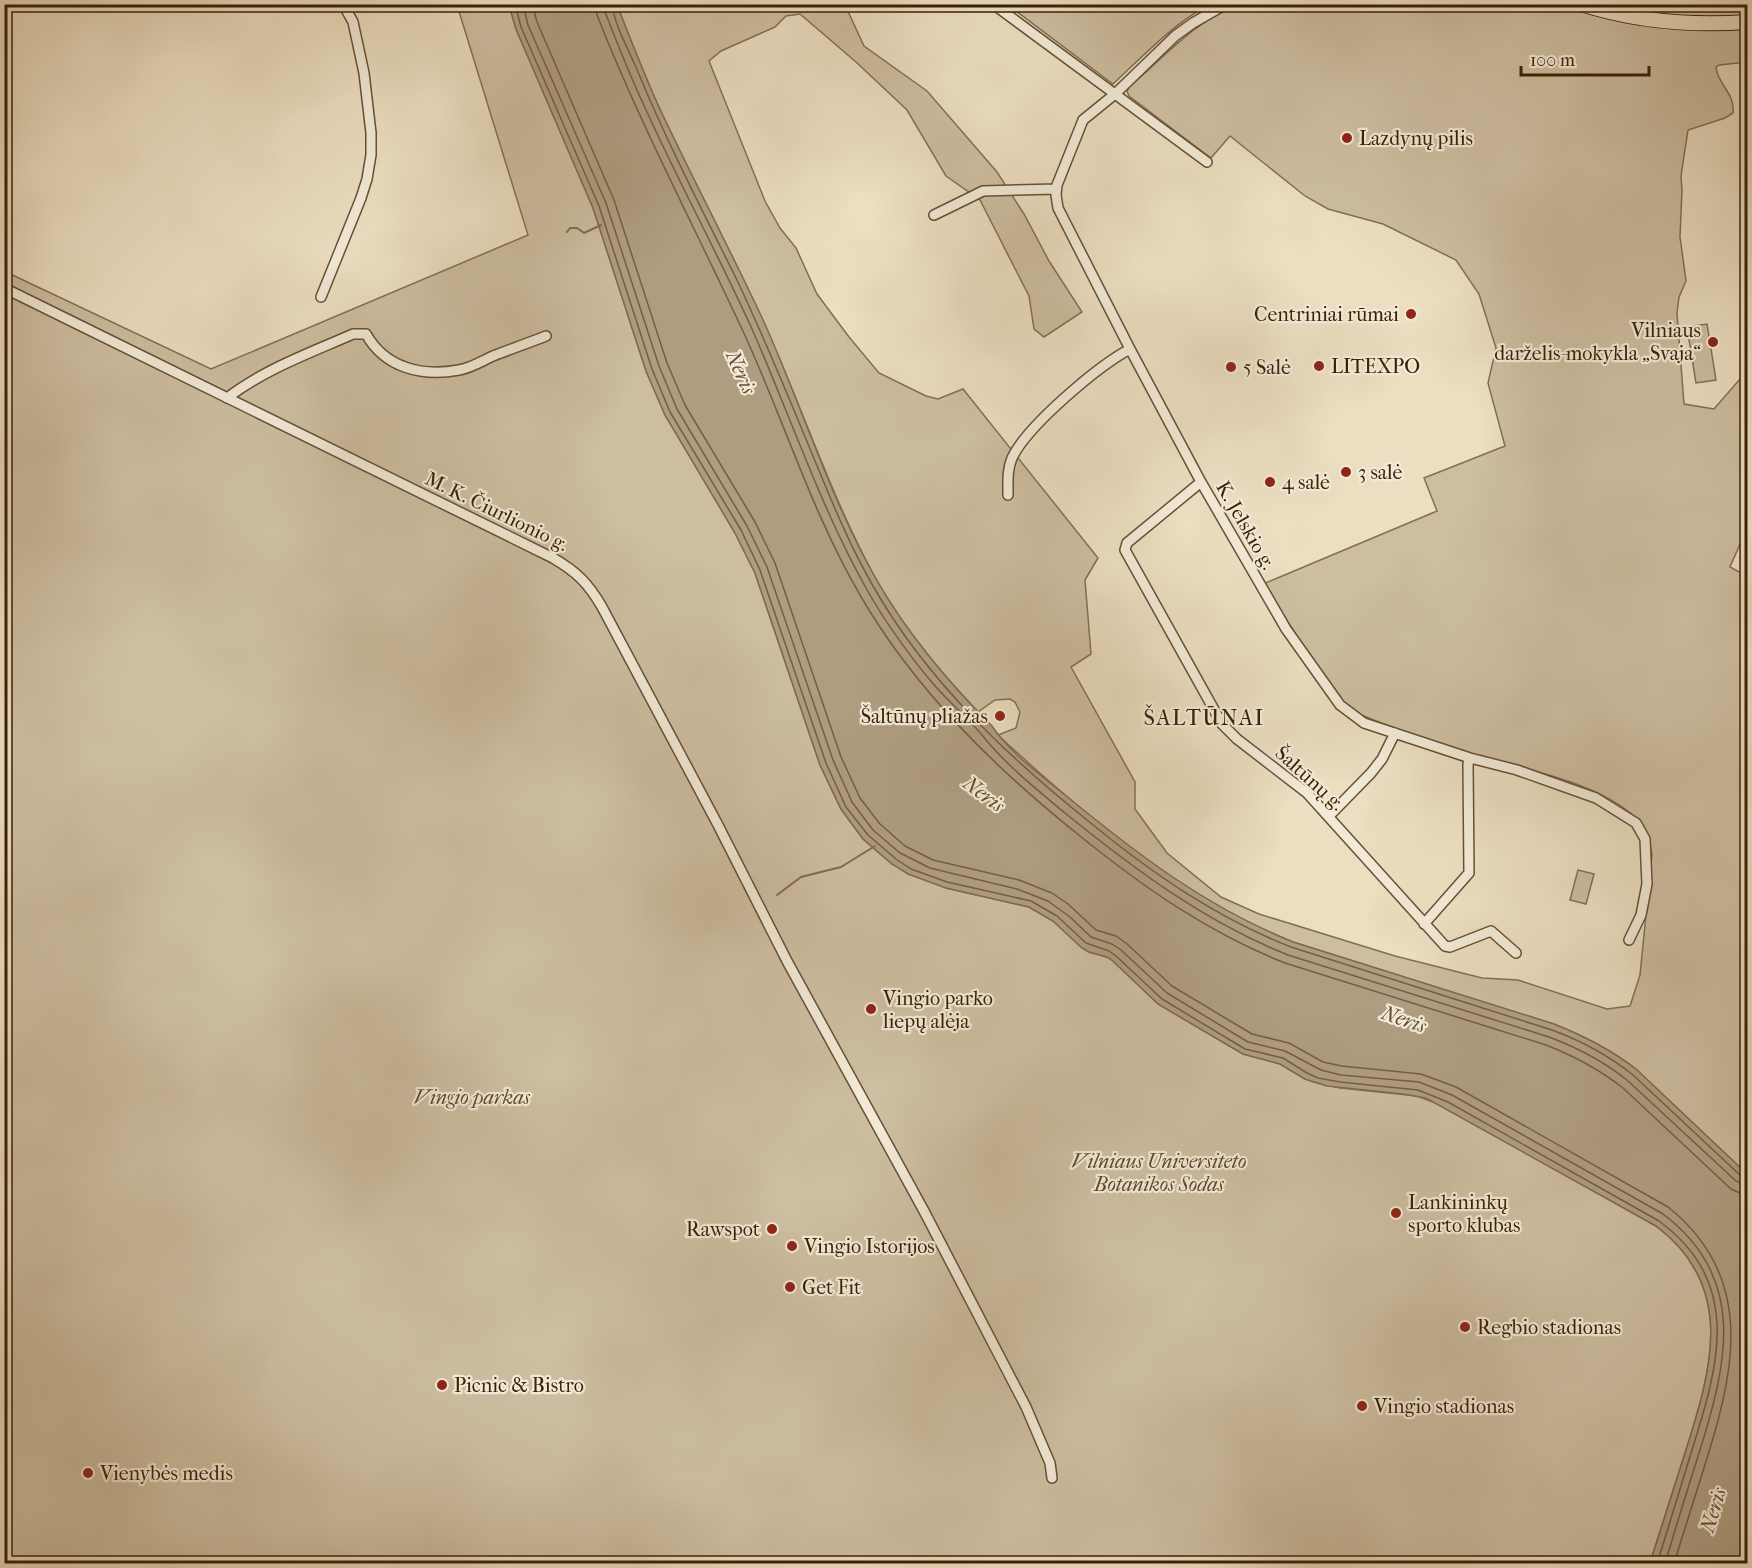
<svg xmlns="http://www.w3.org/2000/svg" width="1752" height="1568" font-family="'IM FELL French Canon',serif">
  <rect width="100%" height="100%" fill="#ebdec1"/>
  <filter id="stains"><feTurbulence type="fractalNoise" baseFrequency=".00333" numOctaves="4"/><feColorMatrix values="0 0 0 0 .2 0 0 0 0 .09 0 0 0 0 .02 0 0 0 .5 -.17"/></filter>
  <radialGradient id="worn" r=".72"><stop offset=".6" stop-color="#630" stop-opacity="0"/><stop offset="1" stop-color="#630" stop-opacity=".3"/></radialGradient>
  <path fill="#cdbea1" stroke="#846f53" stroke-width="1.5" d="M1559 4C1617 23 1687 33 1747 28V62L1719 65 1716 67C1718 86 1735 92 1733 113L1725 118 1688 130 1681 176 1682 190 1680 237 1686 281 1679 297 1677 313 1684 404 1714 409 1747 371V528L1730 567 1748 577 1747 1174 1637 1070C1612 1050 1584 1036 1554 1024L1293 942C1181 897 1085 816 998 735L1016 728 1020 712 1015 702 1010 699 995 700 978 712C941 673 905 630 878 583 832 500 803 408 763 321 730 249 692 178 658 105 643 72 630 38 617 5H845L864 46 927 91 997 172 1024 214 1049 261 1082 312 1044 337 1034 329 1029 296 980 200 946 176 907 110 856 62 800 14 786 16 775 27 721 51 709 61 765 201 780 228 796 248 817 294 849 337 879 373 926 396 938 399 963 389 1098 558 1085 580 1091 654 1071 667 1135 782V809L1167 853 1221 897 1259 914 1395 956 1482 978 1518 980 1607 1009 1630 1006 1640 975 1652 855C1650 844 1649 834 1642 825 1608 781 1508 766 1456 750 1421 738 1386 726 1352 711L1339 700 1263 584 1437 511 1424 478 1505 446 1488 383 1496 348 1479 294 1456 260 1383 224 1328 209 1305 196 1230 136 1211 158 1129 96 1127 91 1130 86C1165 57 1194 21 1238 5Z
    M457 5H509L516 29 593 208 646 371 665 415 735 533 755 573 820 765 841 809 863 839 892 864 946 888 1029 907 1053 921 1082 948 1089 952 1107 957 1113 961 1158 1004 1243 1054 1280 1064 1305 1079 1317 1083 1340 1088 1417 1096 1446 1107 1656 1226C1736 1286 1712 1368 1686 1450 1674 1488 1662 1526 1650 1563H5L4 271 211 369 528 235Z
    M1008 5H1208C1172 25 1143 56 1113 84Z
    M1604 5H1747V16C1699 19 1651 16 1604 5Z
    M1707 324 1716 380 1696 383 1687 327Z
    M1578 870 1594 874 1586 904 1570 900Z"/>
  <path fill="#af9d81" stroke="#816b4f" stroke-width="1.5" d="M509 5H617C630 38 643 72 658 105 692 178 730 249 764 322 803 409 831 502 879 584 910 637 949 683 992 726 1009 752 1042 776 1065 795 1137 854 1206 907 1293 942L1554 1024C1584 1036 1612 1050 1637 1070L1747 1174V1563H1650C1662 1526 1674 1488 1686 1450 1712 1368 1736 1286 1656 1226L1426 1098 1403 1094 1327 1086 1305 1079 1280 1064 1243 1054 1158 1004 1113 961 1107 957 1089 952 1082 948 1053 921 1029 907 946 888 908 874 892 864 863 839 841 809 820 765 755 573 735 533 665 415 646 371 593 208 516 29Z"/>
  <g fill="none" stroke-linecap="round" stroke-linejoin="round">
    <path stroke="#755e43" stroke-width="1.5" d="M515 4 521 27 599 206 652 369 670 412 741 530 760 570 826 763 846 807 868 835 896 859 911 869 947 882 1031 901 1057 916 1086 943 1109 951 1116 956 1162 999 1245 1049 1283 1058 1307 1073 1318 1078 1340 1082 1418 1090 1448 1102 1659 1221C1743 1283 1719 1364 1692 1450 1680 1488 1669 1526 1657 1564
      M523 4 528 25 606 203 659 366 677 409 747 526 767 567 833 760 852 802 873 830 900 853 930 868 1017 889 1048 901 1070 917 1091 937 1112 944 1121 950 1167 993 1248 1042 1285 1051 1321 1070 1341 1075 1419 1082 1452 1095 1663 1214C1748 1278 1727 1363 1700 1450 1688 1488 1676 1526 1665 1564
      M532 4 537 22 614 200 667 363 685 405 755 522 775 563 841 757 860 798 880 824 905 846 933 860 1019 880 1052 893 1068 904 1096 930 1116 936 1126 943 1172 986 1252 1034 1289 1043 1323 1062 1342 1066 1421 1074 1456 1087 1668 1207C1752 1274 1737 1362 1708 1455 1697 1491 1685 1527 1674 1564
      M595 4 597 15C639 122 693 224 742 329 783 417 811 511 860 595 915 690 995 768 1080 836 1143 887 1209 933 1285 963L1546 1045C1574 1056 1599 1069 1623 1088L1731 1189 1740 1193 1748 1194
      M604 4 605 12C618 45 631 79 647 112 680 185 719 256 752 329 790 415 820 506 866 588 883 619 913 661 936 687 950 703 968 718 982 735 1005 764 1036 789 1065 813 1134 869 1205 922 1288 955L1549 1037C1578 1048 1604 1061 1628 1081L1736 1181 1748 1185
      M612 4C615 27 629 50 638 72 667 142 702 210 736 278 762 333 785 388 808 444 828 492 847 541 873 586 927 681 1008 757 1092 824 1153 874 1217 918 1291 947L1552 1030C1582 1041 1608 1055 1633 1075L1741 1176 1748 1178"/>
    <path stroke="#816b4f" stroke-width="2" d="M567 232 570 228H577L584 233 601 225
      M777 895 801 877 841 867 875 846"/>
    <defs>
      <path id="minor" d="M993 4 1207 162
        M1226 4 1193 23 1175 36 1115 94 1083 120 1057 185 1056 195 1058 208 1130 349 1201 482 1286 629 1340 705 1364 723 1470 758 1517 770 1596 798 1636 823 1645 839 1647 884 1641 915 1629 940
        M934 215 983 191 1056 189
        M4 288 553 558C577 572 588 583 602 607L718 825 787 961 924 1211 1026 1407 1050 1463 1052 1478
        M321 297 361 198 367 179 371 155V133L364 73 353 22 343 4
        M227 398C265 369 310 353 353 334H366C385 368 422 377 459 370 471 368 482 361 493 356 511 349 528 343 546 336
        M1201 482 1127 543 1125 550 1222 724 1237 739 1307 793 1445 946 1450 947 1491 931 1516 953
        M1008 495C1008 482 1007 470 1012 458 1027 426 1098 366 1130 349
        M1329 816 1371 773 1382 759 1395 733
        M1424 924 1469 873 1468 764 1470 758"/>
      <path id="primary" d="M1581 4C1634 21 1692 26 1748 22"/>
    </defs>
    <use href="#minor" stroke="#675034" stroke-width="12"/>
    <use href="#primary" stroke="#3b2005" stroke-width="16"/>
    <use href="#minor" stroke="#f2ead7" stroke-width="9"/>
    <use href="#primary" stroke="#ebdec1" stroke-width="14"/>
  </g>
  <g fill="#8f2418" stroke="#f2ead7" stroke-width="2">
    <circle cx="1347" cy="138" r="6"/>
    <circle cx="1411" cy="314" r="6"/>
    <circle cx="1713" cy="342" r="6"/>
    <circle cx="1319" cy="366" r="6"/>
    <circle cx="1231" cy="367" r="6"/>
    <circle cx="1346" cy="472" r="6"/>
    <circle cx="1270" cy="482" r="6"/>
    <circle cx="1000" cy="716" r="6"/>
    <circle cx="871" cy="1009" r="6"/>
    <circle cx="1396" cy="1213" r="6"/>
    <circle cx="772" cy="1229" r="6"/>
    <circle cx="792" cy="1246" r="6"/>
    <circle cx="790" cy="1287" r="6"/>
    <circle cx="1465" cy="1327" r="6"/>
    <circle cx="442" cy="1385" r="6"/>
    <circle cx="1362" cy="1406" r="6"/>
    <circle cx="88" cy="1473" r="6"/>
  </g>
  <g text-anchor="middle" stroke-width="4.5" stroke-linejoin="round" paint-order="stroke">
    <g font-size="20" fill="#3b2005" stroke="#f2ead7" text-anchor="start">
      <text x="1359" y="145">Lazdynų pilis</text>
      <text x="1399" y="321" text-anchor="end">Centriniai rūmai</text>
      <text x="1701" y="337" text-anchor="end">Vilniaus<tspan x="1701" dy="23">darželis-mokykla „Svaja“</tspan></text>
      <text x="1331" y="373">LITEXPO</text>
      <text x="1243" y="374">5 Salė</text>
      <text x="1358" y="479">3 salė</text>
      <text x="1282" y="489">4 salė</text>
      <text x="988" y="723" text-anchor="end">Šaltūnų pliažas</text>
      <text x="883" y="1005">Vingio parko<tspan x="883" dy="23">liepų alėja</tspan></text>
      <text x="1408" y="1209">Lankininkų<tspan x="1408" dy="23">sporto klubas</tspan></text>
      <text x="760" y="1236" text-anchor="end">Rawspot</text>
      <text x="804" y="1253">Vingio Istorijos</text>
      <text x="802" y="1294">Get Fit</text>
      <text x="1477" y="1334">Regbio stadionas</text>
      <text x="454" y="1392">Picnic &amp; Bistro</text>
      <text x="1374" y="1413">Vingio stadionas</text>
      <text x="100" y="1480">Vienybės medis</text>
    </g>
    <g font-size="20" fill="#3b2005" stroke="#f2ead7">
      <text transform="translate(497 511) rotate(26)" y="7">M. K. Čiurlionio g.</text>
      <text transform="translate(1246 525) rotate(60)" y="7">K. Jelskio g.</text>
      <text transform="translate(1310 778) rotate(42)" y="7">Šaltūnų g.</text>
    </g>
    <g font-size="20" font-style="italic" fill="#60482c" stroke="#f2ead7">
      <text x="472" y="1104">Vingio parkas</text>
      <text x="1159" y="1168">Vilniaus Universiteto<tspan x="1159" dy="23">Botanikos Sodas</tspan></text>
    </g>
    <g font-size="21" font-style="italic" fill="#644c30" stroke="#f2ead7">
      <text transform="translate(741 372) rotate(66)" y="7">Neris</text>
      <text transform="translate(984 794) rotate(37)" y="7">Neris</text>
      <text transform="translate(1404 1019) rotate(19)" y="7">Neris</text>
      <text transform="translate(1713 1510) rotate(-73)" y="7">Neris</text>
    </g>
    <g font-size="22" letter-spacing="1.5" fill="#3b2005" stroke="#f2ead7">
      <text x="1204" y="725">ŠALTŪNAI</text>
    </g>
  </g>
  <rect width="1752" height="1568" fill="none" stroke="#ebdec1" stroke-width="24"/>
  <rect x="6" y="6" width="1740" height="1556" fill="none" stroke="#3b2005" stroke-width="3"/>
  <rect x="12" y="12" width="1728" height="1544" fill="none" stroke="#3b2005" stroke-width="1.5"/>
  <path d="M1521 66v9h128v-9" fill="none" stroke="#3b2005" stroke-width="3"/>
  <text x="1530" y="66" font-size="18" fill="#3b2005" stroke="#f2ead7" stroke-width="4.5" paint-order="stroke">100 m</text>
  <rect width="100%" height="100%" filter="url(#stains)"/>
  <rect width="100%" height="100%" fill="url(#worn)"/>
</svg>
